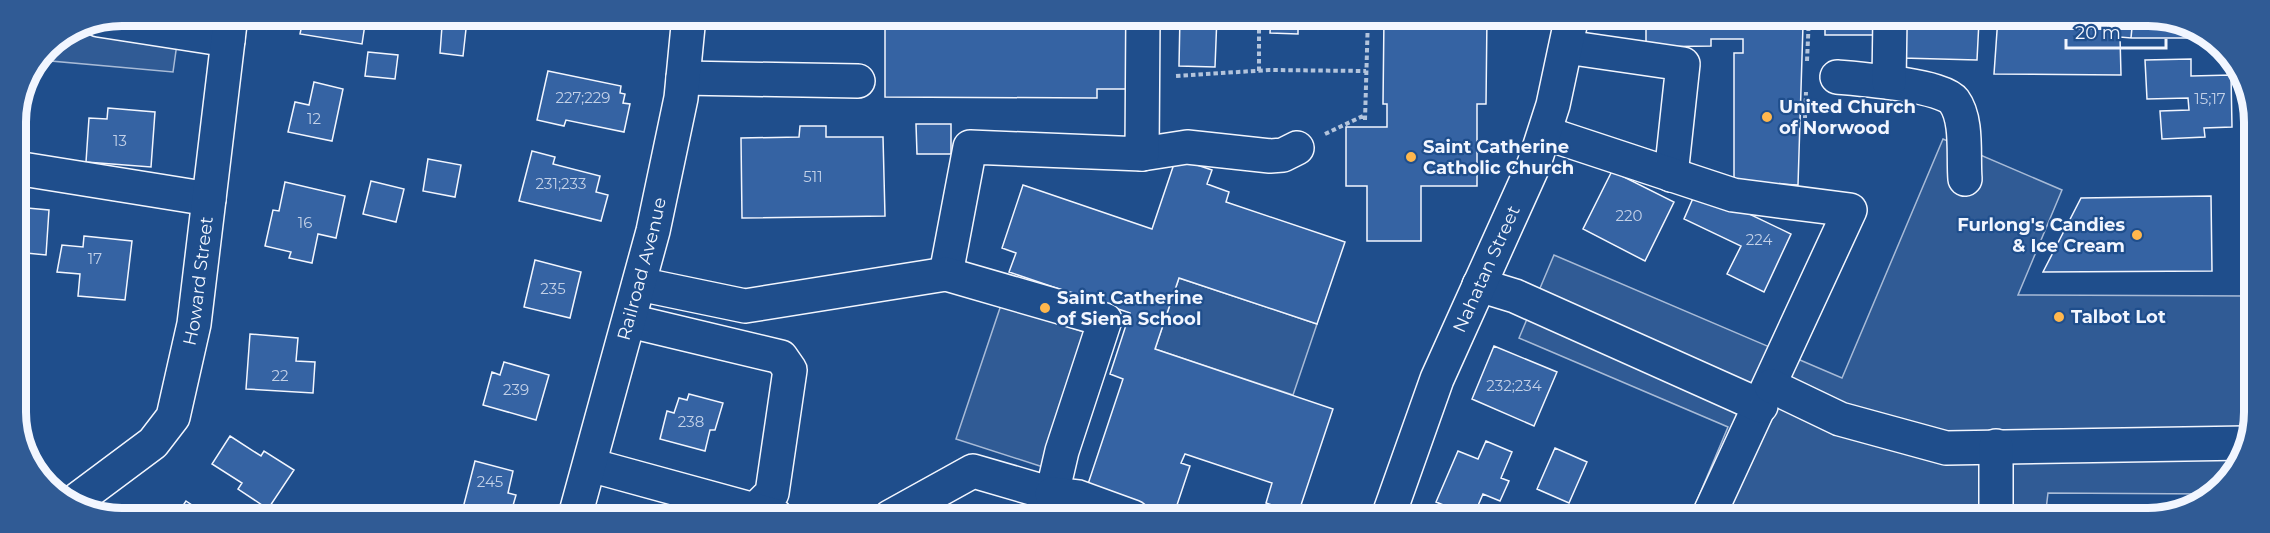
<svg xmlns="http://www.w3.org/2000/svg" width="2270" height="533" font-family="Montserrat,sans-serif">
  <rect width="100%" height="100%" fill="#1f4e8c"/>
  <path fill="#305b95" stroke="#a8bbd7" stroke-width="1.5" d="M122 15H181L173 72 40 60 47 46 81 23Z
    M1943 139 2062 190 2018 295 2249 296V439L2219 491 2212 494 2048 493 2045 518 1690 517 1728 427 1519 338 1554 255 1842 378Z
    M1179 278 1317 324 1293 395 1155 349Z
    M1001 305 1087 333 1043 467 956 439Z"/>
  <path fill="#3563a3" stroke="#f2f6ff" stroke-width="1.5" d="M304 15H355L353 22 365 24 362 44 300 34Z
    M885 16H1134V89H1097V98L885 97Z
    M1180 16H1217L1215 67 1179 66Z
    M1271 16H1298V34L1270 33Z
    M1384 16H1487L1486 104H1477V186H1421V241H1367V186H1346V127H1387V104H1383Z
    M1646 16 1799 17 1803 25 1798 185 1734 182V53H1743V39H1711V46L1646 47Z
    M1825 17H1886V35H1825Z
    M1825 17H1886V35H1825Z
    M1902 17H1998V21H1979L1977 60 1902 58Z
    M1998 17H2133L2131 38 2120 37 2121 75 1994 74Z
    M2133 17H2169L2209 38H2131Z
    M442 26 466 29 463 56 440 53Z
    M368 52 398 55 395 79 365 76Z
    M2191 59V76L2231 75 2232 127 2204 128 2205 137 2162 139 2160 111 2189 110 2188 98 2147 99 2145 60Z
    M548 71 621 86 620 93 625 94 623 103 630 104 624 132 566 120 564 126 537 120Z
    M314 82 343 89 332 141 288 132 295 102 309 105Z
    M108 108 155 112 151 167 86 162 89 118 107 119Z
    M916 124H951V154H917Z
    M800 126H826V137H883L885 216 742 218 741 138 799 137Z
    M532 151 555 157 553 164 600 176 596 192 608 195 601 221 519 201Z
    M1176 158 1212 170 1207 184 1229 192 1226 202 1345 242 1317 324 1179 278 1155 349 1333 409 1298 514 1266 503 1272 483 1185 454 1181 463 1190 466 1173 517H1165L1086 490 1123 379 1110 374 1130 313 1009 272 1016 253 1002 248 1023 185 1152 229Z
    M428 159 461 165 455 197 423 191Z
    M1612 171 1674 202 1645 261 1583 229Z
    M371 181 404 189 396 222 363 214Z
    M285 182 345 196 336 238 318 234 312 263 289 258 291 252 265 246 273 210 279 211Z
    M1697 189 1791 234 1764 292 1727 274 1741 246 1684 219Z
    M2211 196 2212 271 2043 272 2081 198Z
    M16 207 49 210 46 255 16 252Z
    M84 236 132 241 125 300 78 296 80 274 57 272 62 245 83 247Z
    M535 260 581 272 570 318 524 307Z
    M250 334 298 338 296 361 315 362 313 393 246 389Z
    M1494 346 1557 372 1534 426 1472 399Z
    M504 362 549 375 536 420 483 405 492 372 500 375Z
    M689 394 723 403 715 430H710L705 451 660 439 667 411 674 413 679 398 687 400Z
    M230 436 261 456 264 451 294 470 268 509 238 489 242 483 212 464Z
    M1486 441 1512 452 1501 478 1509 481 1500 501 1483 494 1473 517 1436 502 1458 451 1478 459Z
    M1555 448 1587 462 1569 503 1537 489Z
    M475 461 513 471 508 493 516 495 510 516H495L463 508Z
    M186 501 207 515 211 508 222 516H176Z"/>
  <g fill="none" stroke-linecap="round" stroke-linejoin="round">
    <defs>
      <g id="minor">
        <path d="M99 20 228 40"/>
        <path d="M1566 47 1683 64 1671 175"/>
        <path d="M1837 77C1859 79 1942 85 1954 101 1968 120 1963 156 1965 179"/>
        <path d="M683 78 858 81"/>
        <path d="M1889 82 1890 17"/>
        <path d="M1545 133 1733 195 1850 210 1708 517"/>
        <path d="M1142 154 1187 147 1270 156 1283 155 1297 148"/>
        <path d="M16 168 209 199"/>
        <path d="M946 274 970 147 1142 154 1143 16"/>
        <path d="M639 284 745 306 946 274 1105 320 1062 451 1052 494 973 471 890 517"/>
        <path d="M1479 285 1515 296 1761 406"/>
        <path d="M630 321 781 357 790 370 772 493 755 510"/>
        <path d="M1771 386 1840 419 1946 448 2246 443"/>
        <path d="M590 465 776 516"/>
        <path d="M1052 494 1078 497 1133 517"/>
        <path id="s1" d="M74 502 153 443 173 417 194 324 231 15"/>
        <path id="s2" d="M575 516 653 231 681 98 689 16"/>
        <path d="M1996 518V446"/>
      </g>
      <g id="major">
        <path id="s3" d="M1388 517 1437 379 1534 164 1553 105 1572 16"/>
      </g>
    </defs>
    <use href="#minor" stroke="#f2f6ff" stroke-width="36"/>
    <use href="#major" stroke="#f2f6ff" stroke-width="36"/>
    <path stroke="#b3c4dc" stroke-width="4" stroke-dasharray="4.5 3" stroke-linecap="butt" d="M1807 61 1809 17
      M1259 71V19
      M1176 76 1269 70 1366 71
      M1805 118 1806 92
      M1365 120 1368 16
      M1325 134 1365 115"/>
    <use href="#minor" stroke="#1f4e8c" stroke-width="33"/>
    <use href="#major" stroke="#1f4e8c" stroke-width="33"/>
  </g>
  <g fill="#ffb74d" stroke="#1f4e8c" stroke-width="2">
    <circle cx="1767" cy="117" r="6"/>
    <circle cx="1411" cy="157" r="6"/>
    <circle cx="2137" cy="235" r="6"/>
    <circle cx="1045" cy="308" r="6"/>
    <circle cx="2059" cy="317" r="6"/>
  </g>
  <g text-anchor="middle" stroke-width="4.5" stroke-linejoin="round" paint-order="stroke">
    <g font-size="15" fill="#c3d1e8">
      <text x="583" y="103">227;229</text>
      <text x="2210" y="104">15;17</text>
      <text x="314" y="124">12</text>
      <text x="120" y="146">13</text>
      <text x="813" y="182">511</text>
      <text x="561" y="189">231;233</text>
      <text x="1629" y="221">220</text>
      <text x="305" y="228">16</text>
      <text x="1759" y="245">224</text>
      <text x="95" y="264">17</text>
      <text x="553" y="294">235</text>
      <text x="280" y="381">22</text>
      <text x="1514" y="391">232;234</text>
      <text x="516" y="395">239</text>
      <text x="691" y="427">238</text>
      <text x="490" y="487">245</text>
    </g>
    <g font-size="18" font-weight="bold" fill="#f2f6ff" stroke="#1f4e8c" text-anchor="start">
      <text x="1779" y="113">United Church<tspan x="1779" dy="21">of Norwood</tspan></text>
      <text x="1423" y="153">Saint Catherine<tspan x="1423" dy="21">Catholic Church</tspan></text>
      <text x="2125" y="231" text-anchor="end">Furlong's Candies<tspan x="2125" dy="21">&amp; Ice Cream</tspan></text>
      <text x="1057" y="304">Saint Catherine<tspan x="1057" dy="21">of Siena School</tspan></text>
      <text x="2071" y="323">Talbot Lot</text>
    </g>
    <g font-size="18" fill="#f2f6ff" stroke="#1f4e8c">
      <text dy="6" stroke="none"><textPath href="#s2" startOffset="256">Railroad Avenue</textPath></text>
      <text dy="6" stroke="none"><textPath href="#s3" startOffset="267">Nahatan Street</textPath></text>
      <text dy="6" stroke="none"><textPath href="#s1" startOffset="270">Howard Street</textPath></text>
    </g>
  </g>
  <path d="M0 0H2270V533H0ZM122 26H2148A96 96 0 0 1 2244 122V412A96 96 0 0 1 2148 508H122A96 96 0 0 1 26 412V122A96 96 0 0 1 122 26Z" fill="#305b95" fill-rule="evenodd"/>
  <path fill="none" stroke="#f2f6ff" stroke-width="8" d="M122 26H2148A96 96 0 0 1 2244 122V412A96 96 0 0 1 2148 508H122A96 96 0 0 1 26 412V122A96 96 0 0 1 122 26Z"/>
  <path d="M2066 39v9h100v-9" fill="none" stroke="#f2f6ff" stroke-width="3"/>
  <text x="2075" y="39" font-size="18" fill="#f2f6ff" stroke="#1f4e8c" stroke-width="4.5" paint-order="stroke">20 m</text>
</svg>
